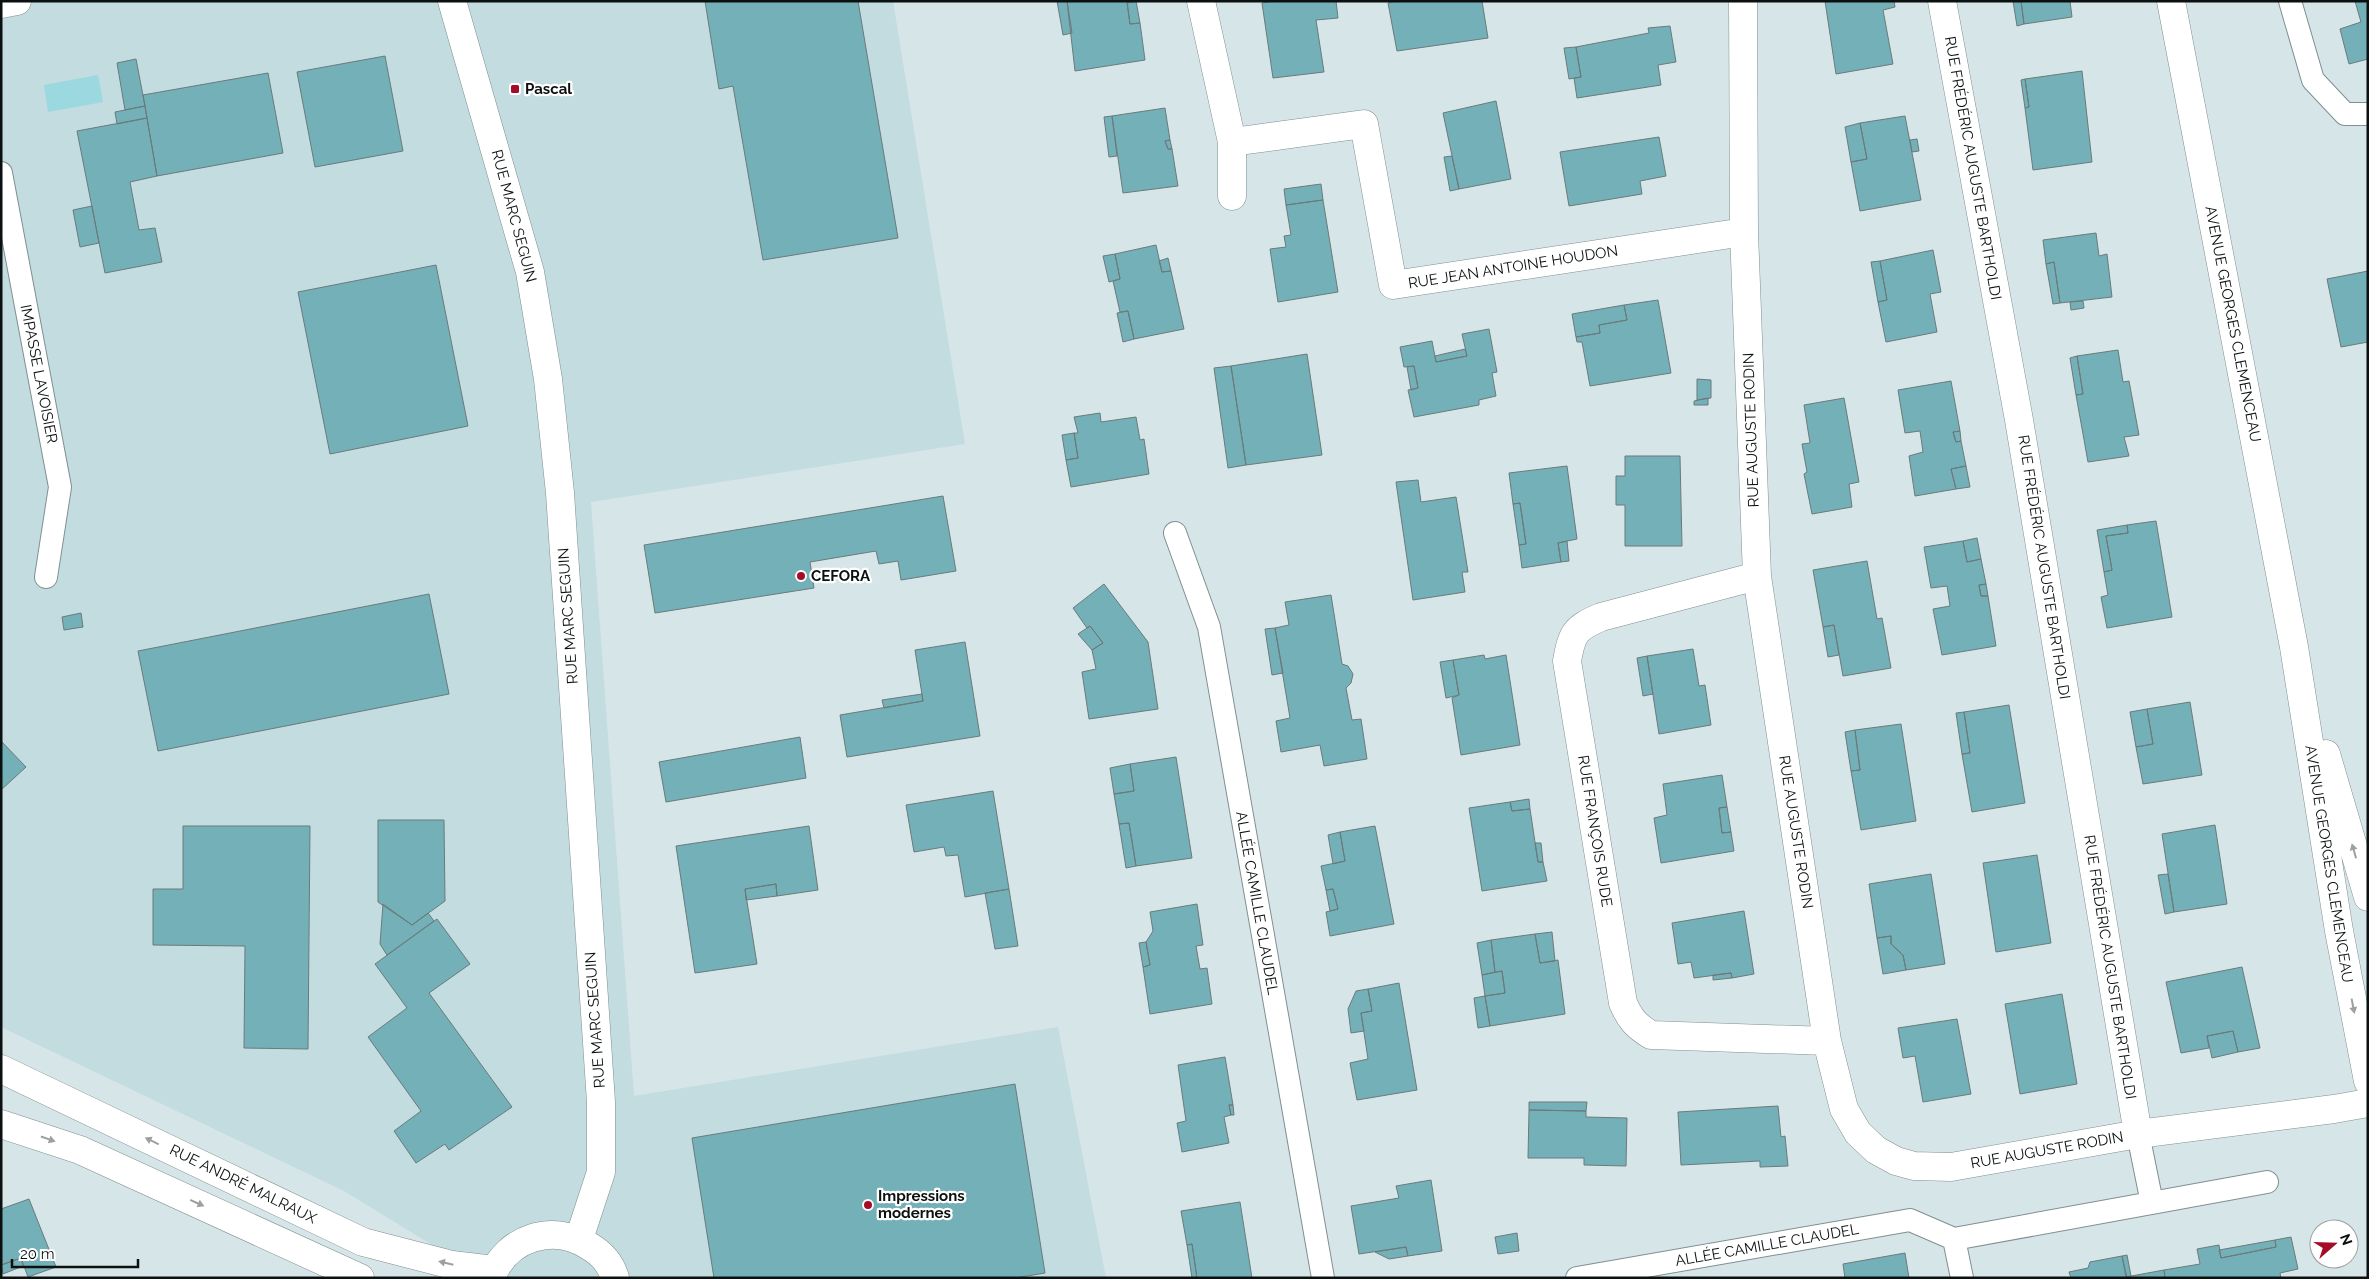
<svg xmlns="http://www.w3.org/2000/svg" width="2369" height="1279" font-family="Raleway,sans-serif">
  <rect width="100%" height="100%" fill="#d6e6e8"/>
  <path fill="#c2dcdf" d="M1 1H893L965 444 591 502 634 1096 1058 1027 1106 1278H486L344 1191 1 1027Z"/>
  <path fill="#9bd8df" d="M98 75 103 102 48 112 44 85Z"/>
  <path fill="#74b0b7" stroke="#6b7a7c" d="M705 1H858L898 238 763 260 733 86 719 89Z
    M1057 1H1067L1072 33 1063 35Z
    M1067 1H1127L1130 24 1140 23 1145 60 1075 71Z
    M1136 1 1140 23 1130 24 1127 3Z
    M1273 1H1336L1338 18 1316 20 1324 72 1273 78 1262 3Z
    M1396 1H1482L1488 38 1397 51 1388 3Z
    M1825 1H1894L1895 7 1883 10 1893 64 1836 74Z
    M2013 1H2021L2024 24 2017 26Z
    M2021 1H2070L2072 17 2024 24Z
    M2355 1H2368V59L2349 64 2340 29 2361 22Z
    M1670 26 1676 62 1658 65 1661 85 1577 98 1574 78 1581 77 1576 47 1649 33 1648 28Z
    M1576 47 1581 77 1569 79 1564 48Z
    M385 56 403 151 315 167 297 72Z
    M136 59 145 106 125 110 117 63Z
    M2082 71 2092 162 2033 170 2025 108 2029 107 2025 79Z
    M268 73 283 153 157 176 143 95Z
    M2025 79 2029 107 2025 108 2021 80Z
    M1496 101 1511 179 1459 189 1443 113Z
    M145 106 147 118 117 124 115 112Z
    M1165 108 1170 140 1165 141 1168 149H1172L1178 186 1123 193 1112 116Z
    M1112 116 1117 156 1109 157 1104 117Z
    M1905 116 1921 200 1860 211 1851 162 1867 159 1860 123Z
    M147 118 157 176 130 182 139 230 155 228 162 262 105 273 77 131Z
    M1860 123 1867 159 1851 162 1845 127Z
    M1659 137 1666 176 1640 181 1642 194 1569 206 1560 152Z
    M1917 139 1919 151 1912 152 1910 140Z
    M1170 140 1172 149H1168L1165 141Z
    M1452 156 1459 189 1450 191 1444 157Z
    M1321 184 1323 200 1286 205 1284 189Z
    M1323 200 1338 292 1278 302 1270 249 1286 247 1284 236 1291 235 1286 205Z
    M92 206 99 243 80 247 73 210Z
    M2096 233 2099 256 2107 254 2112 297 2060 303 2054 262 2046 264 2043 240Z
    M1156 245 1162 272 1171 271 1184 329 1134 339 1128 311 1120 312 1113 281 1120 279 1115 254Z
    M1933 250 1941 292 1930 294 1937 332 1886 342 1878 302 1887 300 1880 261Z
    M1115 254 1120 279 1109 282 1103 256Z
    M1168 258 1171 271 1162 272 1159 261Z
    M1880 261 1887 300 1878 302 1871 262Z
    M2054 262 2060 303 2053 304 2046 264Z
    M436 265 468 426 330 454 298 292Z
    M2368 271V342L2341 347 2327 279Z
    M1658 300 1671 373 1590 386 1582 342H1577L1576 337 1600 333 1599 325 1627 320 1624 305Z
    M2083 301 2084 308 2071 310 2070 302Z
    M1624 305 1627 320 1599 325 1600 333 1576 337 1572 314Z
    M1128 311 1134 339 1123 342 1117 313Z
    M1489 329 1497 372 1492 373 1496 396 1479 400V405L1414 417 1408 390 1418 388 1414 366 1404 367 1400 347 1432 341 1436 362 1467 356 1462 334Z
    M1465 349 1467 356 1436 362 1435 356Z
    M2118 350 2123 382 2129 381 2139 435 2124 437 2129 456 2088 462 2076 395 2083 394 2077 356Z
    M1307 354 1322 455 1246 465 1231 366Z
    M2077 356 2083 394 2076 395 2070 358Z
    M1231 366 1246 465 1228 468 1214 368Z
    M1414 366 1418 388 1411 390 1407 367Z
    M1697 379 1711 380V398L1697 400Z
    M1951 381 1960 431 1953 432 1956 442 1961 441 1966 466 1951 469 1956 489 1915 496 1909 456 1923 452 1920 431 1905 433 1898 390Z
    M1708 398V405H1694V401Z
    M1844 398 1859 482 1849 484 1852 507 1812 514 1804 474 1807 472 1802 444 1810 443 1804 405Z
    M1100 413 1101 422 1136 417 1140 440 1144 439 1149 474 1071 487 1066 460 1078 458 1074 433H1078L1074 417Z
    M1960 431 1961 441 1956 442 1953 432Z
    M1074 433 1078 458 1066 460 1062 435Z
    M1625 456H1680L1682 546H1625V505H1616V476H1625Z
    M1567 466 1577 539 1558 543 1561 562 1522 568 1519 545 1526 544 1520 503 1513 504 1509 473Z
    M1966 466 1970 487 1956 489 1951 469Z
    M1418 480 1421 502 1456 497 1468 572H1462L1465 592 1413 600 1396 482Z
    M943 496 956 571 901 580 898 561 879 564 876 551 810 562 814 588 655 613 644 545Z
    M1520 503 1526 544 1519 545 1513 504Z
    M2156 521 2172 617 2107 628 2101 597 2108 595 2104 572 2112 570 2106 536 2128 533 2127 525Z
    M2127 525 2128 533 2106 536 2112 570 2104 572 2097 530Z
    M1977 538 1981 559 1967 562 1963 541Z
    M1567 541 1569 561 1561 562 1558 543Z
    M1963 541 1967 562 1981 559 1986 584 1979 585 1981 596H1988L1996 646 1942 655 1933 609 1950 606 1947 586 1931 588 1924 547Z
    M1867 561 1877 619 1882 618 1891 668 1843 676 1834 625 1823 627 1813 570Z
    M1104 584 1148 642 1158 709 1089 719 1082 672 1096 669 1092 650 1103 643 1090 626 1087 628 1073 608Z
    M1986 584 1988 596H1981L1979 585Z
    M429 594 449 694 158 751 138 651Z
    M1331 595 1342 664 1348 666 1353 674 1351 683 1346 688 1352 720 1361 719 1367 759 1324 766 1320 745 1281 752 1276 721 1290 718 1275 628 1289 625 1285 602Z
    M81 613 83 627 64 630 62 617Z
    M1834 625 1839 655 1828 657 1823 627Z
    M1090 626 1103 643 1092 650 1078 634Z
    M1275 628 1283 673 1272 675 1265 629Z
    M965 642 980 736 847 757 840 715 923 701 915 650Z
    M1693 649 1699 686 1705 685 1711 725 1659 734 1647 656Z
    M1484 655 1485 659 1506 655 1520 745 1461 755 1452 698 1459 695 1453 660Z
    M1647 656 1653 694 1643 696 1637 658Z
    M1453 660 1459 695 1446 698 1440 662Z
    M922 694 923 701 884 708 882 700Z
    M2190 702 2202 775 2143 784 2136 747 2153 744 2147 709Z
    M2009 705 2025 803 1972 812 1962 754 1970 753 1964 712Z
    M2147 709 2153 744 2136 747 2130 712Z
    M1964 712 1970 753 1962 754 1956 713Z
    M1901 724 1916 821 1861 830 1851 771 1860 770 1855 730Z
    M1855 730 1860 770 1851 771 1845 732Z
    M800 737 806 778 666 802 659 762Z
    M1 741 26 767 1 790Z
    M1176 757 1192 858 1136 866 1129 823 1119 824 1114 794 1134 791 1130 764Z
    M1130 764 1134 791 1114 794 1110 768Z
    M1722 775 1727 807 1719 808 1722 833 1731 832 1734 851 1661 863 1654 818 1667 815 1663 784Z
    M993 791 1009 889 965 897 958 855 946 856 944 847 914 852 906 805Z
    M1529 799 1530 809 1512 811 1510 802Z
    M1510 802 1512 811 1530 809 1538 862H1543L1547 881 1482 891 1469 808Z
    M1727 807 1731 832 1722 833 1719 808Z
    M378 820H444L445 901 412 925 378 902Z
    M1129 823 1136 866 1126 868 1119 824Z
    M2215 825 2227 904 2174 912 2162 834Z
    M183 826H310L308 1049 244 1048 245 946 153 945V889H183Z
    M809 826 818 890 777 896 776 884 745 889 757 964 695 973 676 846Z
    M1375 826 1394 924 1330 936 1326 912 1338 909 1333 889 1326 890 1321 866 1345 861 1340 832Z
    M1340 832 1345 861 1333 864 1328 835Z
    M1535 843H1541L1543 862H1538Z
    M2037 855 2051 943 1996 952 1983 863Z
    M1931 874 1945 964 1906 970 1903 955 1891 944V936L1877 938 1869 884Z
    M2168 874 2174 912 2165 914 2158 875Z
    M776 884 777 896 746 900 745 889Z
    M1009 889 1018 946 995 949 985 893Z
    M1333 889 1338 909 1330 911 1326 890Z
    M383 904 412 925 428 913 434 921 387 955 380 944Z
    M1197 904 1203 945 1196 946 1200 969 1207 968 1212 1004 1150 1014 1143 967 1150 965 1146 942 1153 931 1150 912Z
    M1744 911 1754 974 1732 978 1731 973 1694 978 1691 962 1678 964 1672 923Z
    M437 919 470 964 429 993 512 1107 449 1150 445 1144 416 1163 394 1131 421 1111 368 1037 407 1008 375 964Z
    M1552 932 1555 961 1540 963 1535 934Z
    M1535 934 1540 963 1558 960 1565 1014 1490 1026 1485 996 1505 993 1502 971 1495 972 1491 940Z
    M1891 936V944L1903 955 1906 970 1883 974 1877 938Z
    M1491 940 1495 972 1482 975 1477 943Z
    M1146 942 1150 965 1143 967 1139 943Z
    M2242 967 2260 1048 2238 1052 2233 1031 2207 1036 2209 1048 2181 1053 2166 982Z
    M1502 971 1505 993 1485 996 1482 975Z
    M1731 973 1732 978 1713 980V975Z
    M1399 983 1417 1090 1357 1100 1350 1063 1368 1059 1361 1013 1372 1011 1368 989Z
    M1368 989 1372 1011 1361 1013 1364 1031 1351 1033 1348 1009 1356 991Z
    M2062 994 2077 1084 2020 1094 2005 1004Z
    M1485 996 1490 1026 1478 1028 1474 998Z
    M1957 1019 1971 1094 1923 1102 1915 1056 1903 1058 1898 1028Z
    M2233 1031 2238 1052 2212 1058 2207 1036Z
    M1225 1057 1233 1105H1229L1231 1115 1224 1117 1229 1143 1182 1152 1177 1123 1186 1121 1178 1065Z
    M1015 1084 1045 1273 1015 1278H714L692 1138Z
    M1529 1102H1587L1586 1111 1529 1110Z
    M1229 1105H1233L1234 1115H1231Z
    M1778 1106 1781 1137 1785 1136 1788 1166 1760 1167V1161L1681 1165 1678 1112Z
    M1529 1110 1586 1111V1117L1627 1118 1626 1166 1584 1165V1158H1528Z
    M1431 1180 1442 1251 1408 1256 1406 1247 1359 1254 1351 1206 1399 1198 1396 1186Z
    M29 1199 56 1267 28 1277 21 1258 1 1265V1209Z
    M1240 1202 1252 1278H1197L1192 1244 1187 1245 1181 1211Z
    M1517 1233 1519 1251 1498 1254 1495 1237Z
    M2291 1237 2298 1269 2280 1273 2281 1278H2165L2164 1270 2200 1264 2197 1249 2219 1245 2221 1258 2276 1247 2275 1240Z
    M2275 1240 2276 1247 2221 1258 2219 1250Z
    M1192 1244 1197 1278H1192L1187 1245Z
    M1406 1247 1408 1256 1389 1259 1375 1252Z
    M1905 1253 1909 1278H1845L1843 1264Z
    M2127 1255 2131 1276 2126 1277 2122 1256Z
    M2122 1256 2127 1278H2071L2069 1272 2088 1268 2090 1262Z
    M21 1258 23 1266 3 1274 1 1265Z
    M2164 1270 2165 1278H2127L2126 1277Z"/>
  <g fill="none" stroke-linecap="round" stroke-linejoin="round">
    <defs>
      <path id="service" d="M2290 1 2313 80 2345 114H2368
        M1 173 60 487 46 577
        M1175 533 1209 627 1323 1278
        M2138 1134 2152 1203
        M1954 1239 1962 1278
        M1577 1278 1910 1220 1954 1239 2267 1182"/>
      <path id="minor" d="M452 1 530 272 548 379 560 493 601 1102V1172L579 1239
        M1201 1 1232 142 1364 124 1393 285 1744 232
        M1743 1 1744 232 1757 576 1827 1041 1844 1109 1858 1133 1876 1150 1896 1161 1914 1166 1951 1167 2138 1134 2334 1109 2368 1103
        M1942 1 2019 420 2138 1134
        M2171 1 2294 647 2339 931 2368 1081
        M1 4 17 1
        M1232 142V196
        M1757 576 1601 617C1575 628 1572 633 1567 661L1623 1003C1630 1019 1636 1026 1651 1035L1827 1041
        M2326 754 2368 897
        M1 1069 363 1242 452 1265 494 1270
        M1 1124 80 1150 360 1278
        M491 1278C507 1237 553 1223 589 1246 601 1253 611 1264 615 1278"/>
    </defs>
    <use href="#service" stroke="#808f90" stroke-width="24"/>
    <use href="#minor" stroke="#808f90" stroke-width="29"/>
    <use href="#service" stroke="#fff" stroke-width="22"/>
    <use href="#minor" stroke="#fff" stroke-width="28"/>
  </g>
  <defs><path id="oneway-solid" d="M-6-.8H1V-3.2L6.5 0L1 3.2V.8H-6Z" transform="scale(1.25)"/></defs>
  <g fill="#9d9fa0">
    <use href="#oneway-solid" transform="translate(2354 851) rotate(-106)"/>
    <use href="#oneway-solid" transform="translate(2353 1006) rotate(79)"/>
    <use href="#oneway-solid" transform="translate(48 1139) rotate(19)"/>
    <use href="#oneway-solid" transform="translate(152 1141) rotate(-154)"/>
    <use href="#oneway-solid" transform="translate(197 1203) rotate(24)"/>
    <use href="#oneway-solid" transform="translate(446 1263) rotate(-167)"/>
  </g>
  <g fill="#a60c27" stroke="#fff" stroke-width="2">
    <rect x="510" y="84" width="10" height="10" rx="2.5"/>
    <circle cx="801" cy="576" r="5"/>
    <circle cx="868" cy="1205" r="5"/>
  </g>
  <g text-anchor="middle" stroke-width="4.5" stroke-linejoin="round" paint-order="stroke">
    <g font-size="15" font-weight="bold" fill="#0b1011" stroke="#fff" text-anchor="start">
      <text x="525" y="94">Pascal</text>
      <text x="811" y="581">CEFORA</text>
      <text x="878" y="1201">Impressions<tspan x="878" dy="17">modernes</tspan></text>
    </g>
    <g font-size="15" fill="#0b1011" stroke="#fff">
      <text transform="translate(1973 168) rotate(80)" y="5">RUE FRÉDÉRIC AUGUSTE BARTHOLDI</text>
      <text transform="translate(514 216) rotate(75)" y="5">RUE MARC SEGUIN</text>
      <text transform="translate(1513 267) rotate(-9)" y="5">RUE JEAN ANTOINE HOUDON</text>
      <text transform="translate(2233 324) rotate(79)" y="5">AVENUE GEORGES CLEMENCEAU</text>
      <text transform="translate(39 374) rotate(79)" y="5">IMPASSE LAVOISIER</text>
      <text transform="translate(1751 430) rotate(-92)" y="5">RUE AUGUSTE RODIN</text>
      <text transform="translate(2044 567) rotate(81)" y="5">RUE FRÉDÉRIC AUGUSTE BARTHOLDI</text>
      <text transform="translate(568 616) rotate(-94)" y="5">RUE MARC SEGUIN</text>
      <text transform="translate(1595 831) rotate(81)" y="5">RUE FRANÇOIS RUDE</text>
      <text transform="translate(1796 832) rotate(81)" y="5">RUE AUGUSTE RODIN</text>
      <text transform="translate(2329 864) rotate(81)" y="5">AVENUE GEORGES CLEMENCEAU</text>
      <text transform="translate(1257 903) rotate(80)" y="5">ALLÉE CAMILLE CLAUDEL</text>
      <text transform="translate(2110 967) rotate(81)" y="5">RUE FRÉDÉRIC AUGUSTE BARTHOLDI</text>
      <text transform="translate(595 1020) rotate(-94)" y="5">RUE MARC SEGUIN</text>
      <text transform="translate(2047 1150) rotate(-10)" y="5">RUE AUGUSTE RODIN</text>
      <text transform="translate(243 1184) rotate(26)" y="5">RUE ANDRÉ MALRAUX</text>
      <text transform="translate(1767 1245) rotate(-10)" y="5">ALLÉE CAMILLE CLAUDEL</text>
    </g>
  </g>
  <rect width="2369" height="1279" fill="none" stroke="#0b1011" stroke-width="5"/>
  <g transform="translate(2334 1244) rotate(70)"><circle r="24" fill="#ffffff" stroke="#9d9fa0"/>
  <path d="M0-4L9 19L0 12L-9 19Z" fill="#a60c27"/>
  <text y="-8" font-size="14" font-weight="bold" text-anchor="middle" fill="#0b1011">N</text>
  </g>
  <path d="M12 1259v8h126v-8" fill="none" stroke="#0b1011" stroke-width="2.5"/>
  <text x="20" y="1259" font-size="15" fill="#0b1011" stroke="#ffffff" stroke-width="4" paint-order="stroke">20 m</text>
</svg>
